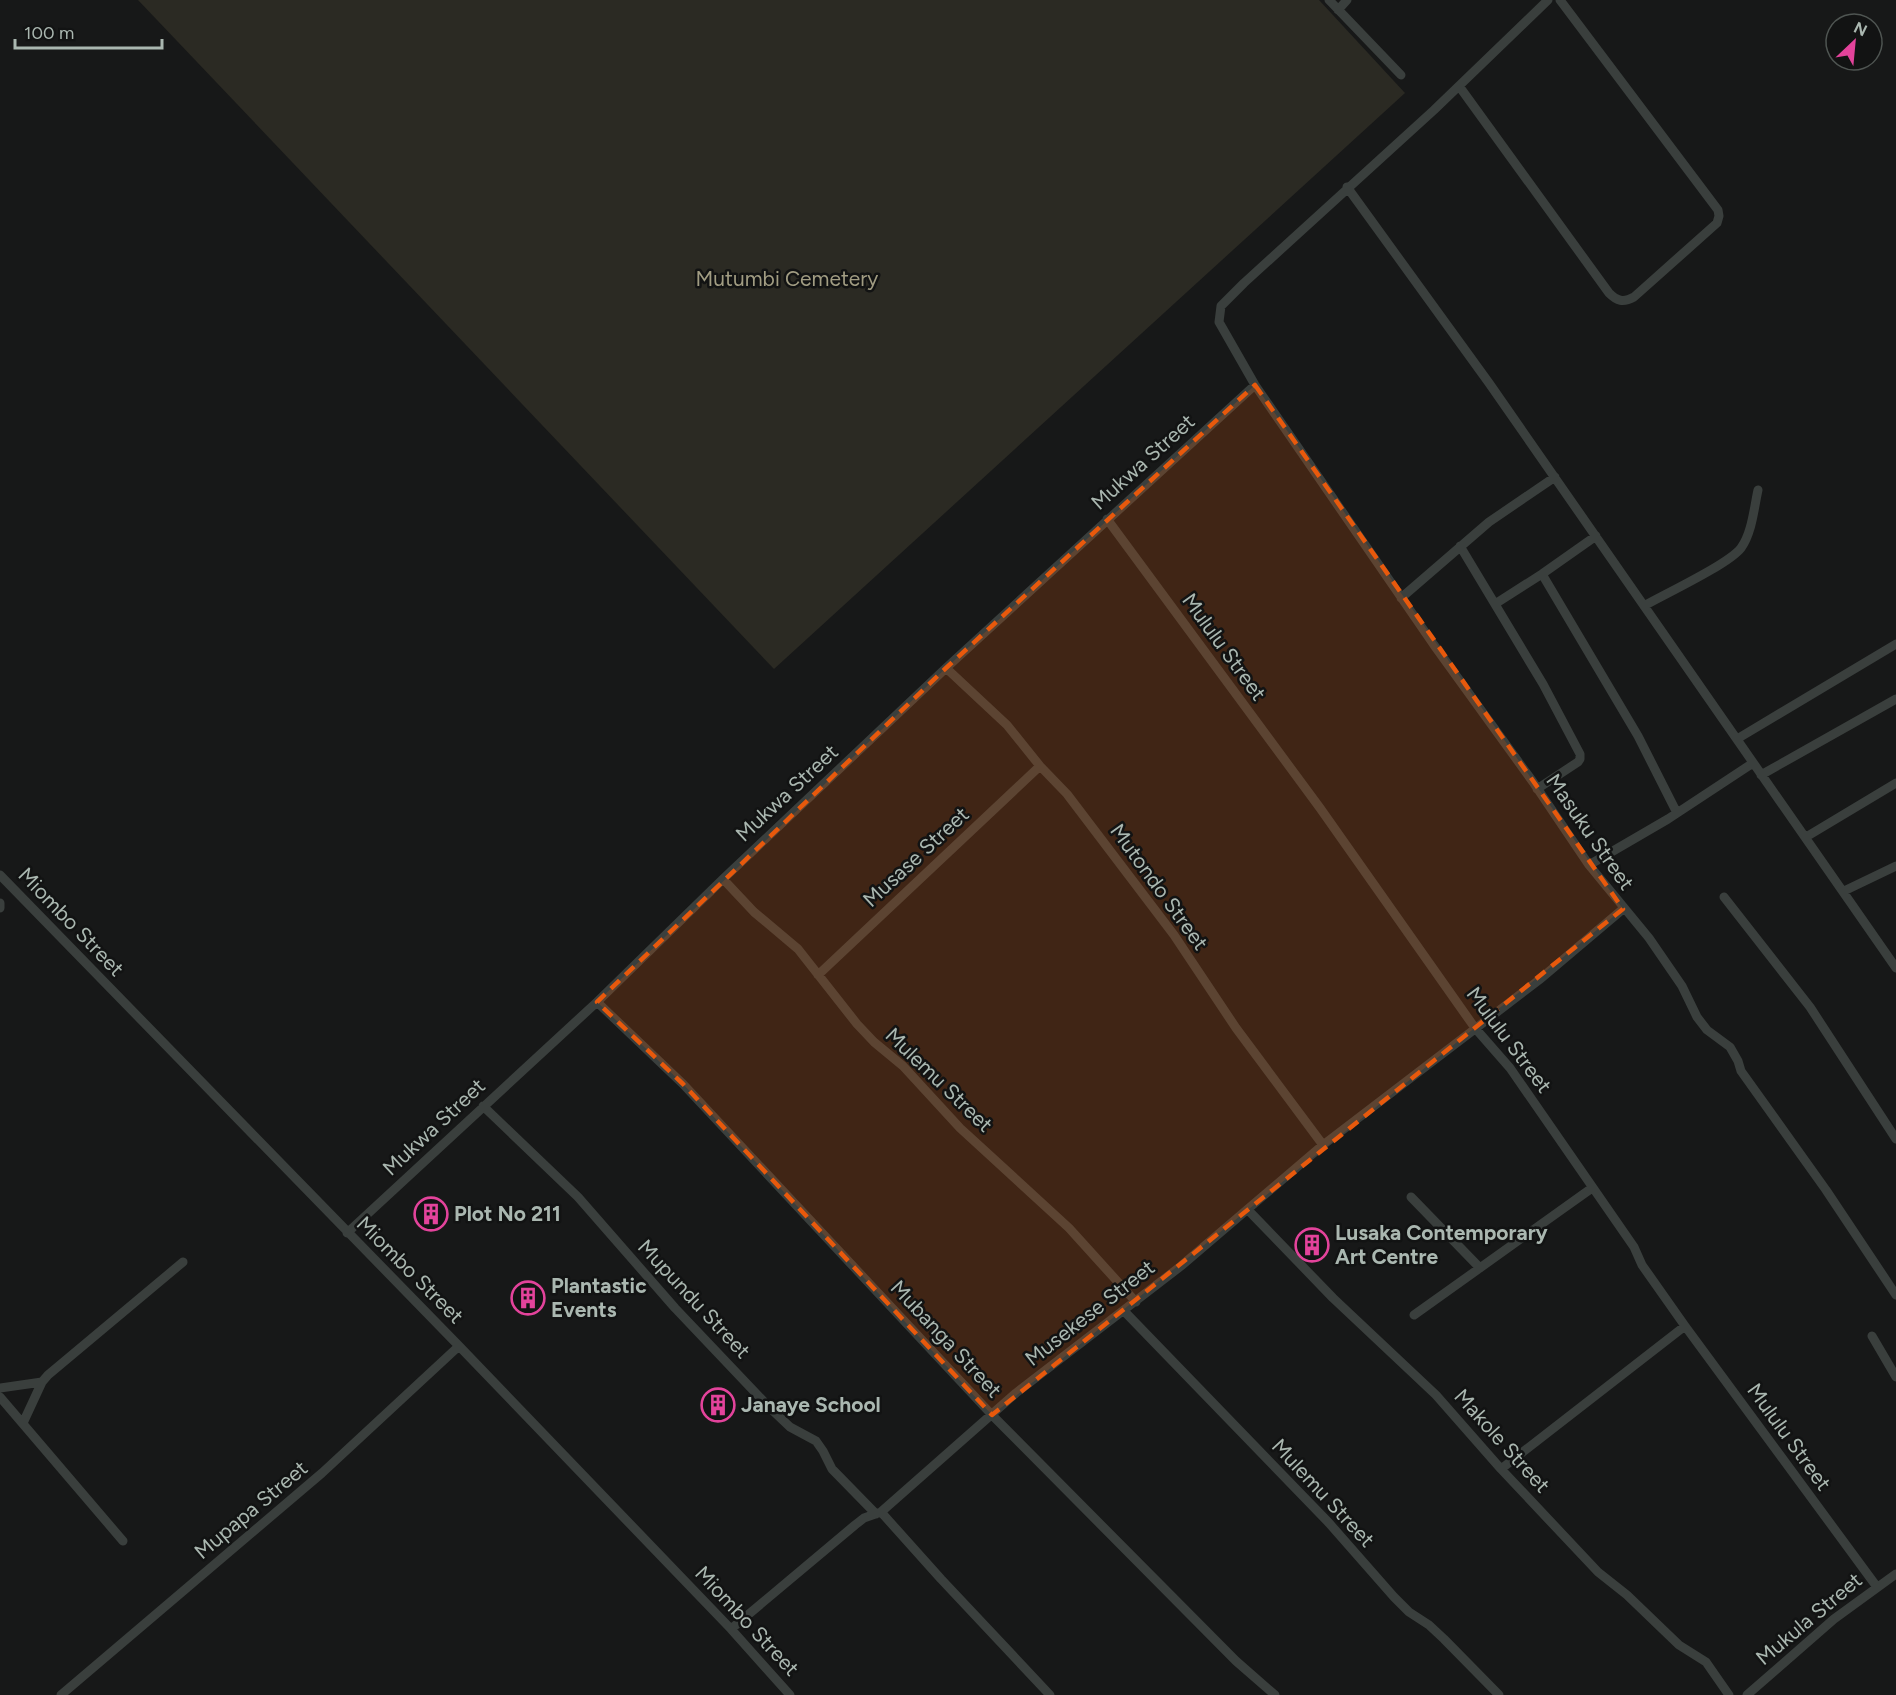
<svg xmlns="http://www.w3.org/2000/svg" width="1896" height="1695" font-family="Figtree,sans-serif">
  <rect width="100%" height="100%" fill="#171818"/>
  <path fill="#2b2a23" d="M138 0H1319L1405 93 774 669Z"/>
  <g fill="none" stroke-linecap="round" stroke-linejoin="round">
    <path stroke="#3a3f3d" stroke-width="9" d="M1329 0 1401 75
      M1548 0 1434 110 1244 283 1221 306 1219 322 1255 385 1434 645 1533 782 1589 865 1649 938 1682 986 1697 1017 1707 1030 1730 1047 1738 1061 1741 1071 1826 1190 1896 1295
      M1338 10 1347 0
      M1459 86 1609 293C1617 301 1623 303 1634 297L1717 223 1719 216 1718 210 1560 0
      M1347 187 1489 383 1896 968
      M1107 519 1320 808 1475 1028 1510 1068 1634 1247 1642 1265 1685 1326 1877 1587
      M1460 546 1543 684 1580 754V759L1578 762 1537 789
      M1542 574 1638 736 1677 813
      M1401 598 1489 522 1555 477
      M1495 604 1542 574 1596 536
      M1644 606C1665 594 1729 564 1741 548 1752 533 1754 508 1758 490
      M946 668 1007 725 1040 766 1067 794 1174 935 1236 1028 1323 1145
      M1737 739 1896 644
      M1761 775 1896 699
      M1806 837 1896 783
      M1589 865 1668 819 1753 763
      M0 875 459 1346 731 1629 790 1695
      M723 879 754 912 798 949 857 1024 874 1042 903 1066 960 1128 1069 1228 1136 1302
      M1844 891 1896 866
      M1724 897 1810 1007 1896 1139
      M0 903V908
      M818 975 1040 766
      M597 1002 683 1084 992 1415 1236 1661 1275 1695
      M483 1106 578 1197 675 1308 770 1408 790 1427 816 1441 823 1451 832 1469 876 1514
      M1411 1197 1480 1268
      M1248 1210 1333 1298 1436 1395 1501 1469 1598 1572 1627 1595 1679 1645 1706 1662 1729 1695
      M347 1233 597 1002 723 879 946 668 1255 385
      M1124 1311 1329 1523 1394 1597 1409 1612 1429 1625 1444 1639 1499 1695
      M1414 1315 1592 1188
      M1872 1336 1896 1377
      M0 1388 42 1382
      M0 1397 123 1541
      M23 1423 42 1382 48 1375 183 1262
      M1501 1469 1685 1326
      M881 1512 941 1579 1050 1695
      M731 1629 855 1525 864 1518 881 1512 1016 1393 1181 1266 1323 1145 1539 980 1623 909
      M61 1695 322 1473 459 1346
      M1747 1695 1834 1619 1896 1574"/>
  </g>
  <path fill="#e8590c" fill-opacity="0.2" stroke="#e8590c" stroke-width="4.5" stroke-dasharray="12 8" stroke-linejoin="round" d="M1255 385 1623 909 992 1415 683 1084 597 1002 946 668Z"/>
  <defs>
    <symbol id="building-ring" viewBox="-11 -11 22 22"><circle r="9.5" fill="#121313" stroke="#e3439b" stroke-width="1.5"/><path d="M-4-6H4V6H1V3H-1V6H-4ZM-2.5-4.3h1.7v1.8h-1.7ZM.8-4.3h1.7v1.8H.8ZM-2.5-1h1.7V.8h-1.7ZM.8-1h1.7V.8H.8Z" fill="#e3439b"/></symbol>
  </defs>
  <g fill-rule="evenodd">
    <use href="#building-ring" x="412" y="1195" width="38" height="38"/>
    <use href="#building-ring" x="1293" y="1226" width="38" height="38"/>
    <use href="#building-ring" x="509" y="1279" width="38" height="38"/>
    <use href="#building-ring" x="699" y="1386" width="38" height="38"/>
  </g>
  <g text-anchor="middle" stroke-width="5" stroke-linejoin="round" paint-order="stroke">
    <g font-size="21" fill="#a19c82" stroke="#121313">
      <text x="787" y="286">Mutumbi Cemetery</text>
    </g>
    <g font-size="21" fill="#aab7b0" stroke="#121313">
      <text transform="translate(1143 462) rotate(-42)" y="7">Mukwa Street</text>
      <text transform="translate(1224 647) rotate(54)" y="7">Mululu Street</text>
      <text transform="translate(787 793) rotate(-43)" y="7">Mukwa Street</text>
      <text transform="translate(1590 832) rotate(55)" y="7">Masuku Street</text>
      <text transform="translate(916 857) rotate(-43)" y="7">Musase Street</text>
      <text transform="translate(1159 887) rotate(54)" y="7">Mutondo Street</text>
      <text transform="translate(71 922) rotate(46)" y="7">Miombo Street</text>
      <text transform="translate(1509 1040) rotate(53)" y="7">Mululu Street</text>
      <text transform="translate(939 1080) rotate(44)" y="7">Mulemu Street</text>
      <text transform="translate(434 1127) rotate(-43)" y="7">Mukwa Street</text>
      <text transform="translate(410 1270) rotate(45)" y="7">Miombo Street</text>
      <text transform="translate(694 1299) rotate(47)" y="7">Mupundu Street</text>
      <text transform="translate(1090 1313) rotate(-38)" y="7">Musekese Street</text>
      <text transform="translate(946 1339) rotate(47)" y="7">Mubanga Street</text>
      <text transform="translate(1789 1437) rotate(54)" y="7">Mululu Street</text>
      <text transform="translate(1502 1441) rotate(48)" y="7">Makole Street</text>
      <text transform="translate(1323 1493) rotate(47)" y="7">Mulemu Street</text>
      <text transform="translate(251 1510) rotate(-40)" y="7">Mupapa Street</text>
      <text transform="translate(1809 1619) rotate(-40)" y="7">Mukula Street</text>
      <text transform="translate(747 1621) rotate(47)" y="7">Miombo Street</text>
    </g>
    <g font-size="21" font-weight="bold" fill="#aab7b0" stroke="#121313" text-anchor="start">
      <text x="454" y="1221">Plot No 211</text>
      <text x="1335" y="1240">Lusaka Contemporary<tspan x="1335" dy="24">Art Centre</tspan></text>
      <text x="551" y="1293">Plantastic<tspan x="551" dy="24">Events</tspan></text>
      <text x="741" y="1412">Janaye School</text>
    </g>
  </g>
  <g transform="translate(1854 42) rotate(26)"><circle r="28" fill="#121313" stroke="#4f5552" stroke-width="1.5"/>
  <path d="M0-4.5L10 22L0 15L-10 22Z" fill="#e3439b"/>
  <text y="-9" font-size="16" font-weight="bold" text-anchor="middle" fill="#aab7b0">N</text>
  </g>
  <path d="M15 39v9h147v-9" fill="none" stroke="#aab7b0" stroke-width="3"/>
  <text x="24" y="39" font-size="18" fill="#aab7b0" stroke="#121313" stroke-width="4.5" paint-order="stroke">100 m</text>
</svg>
